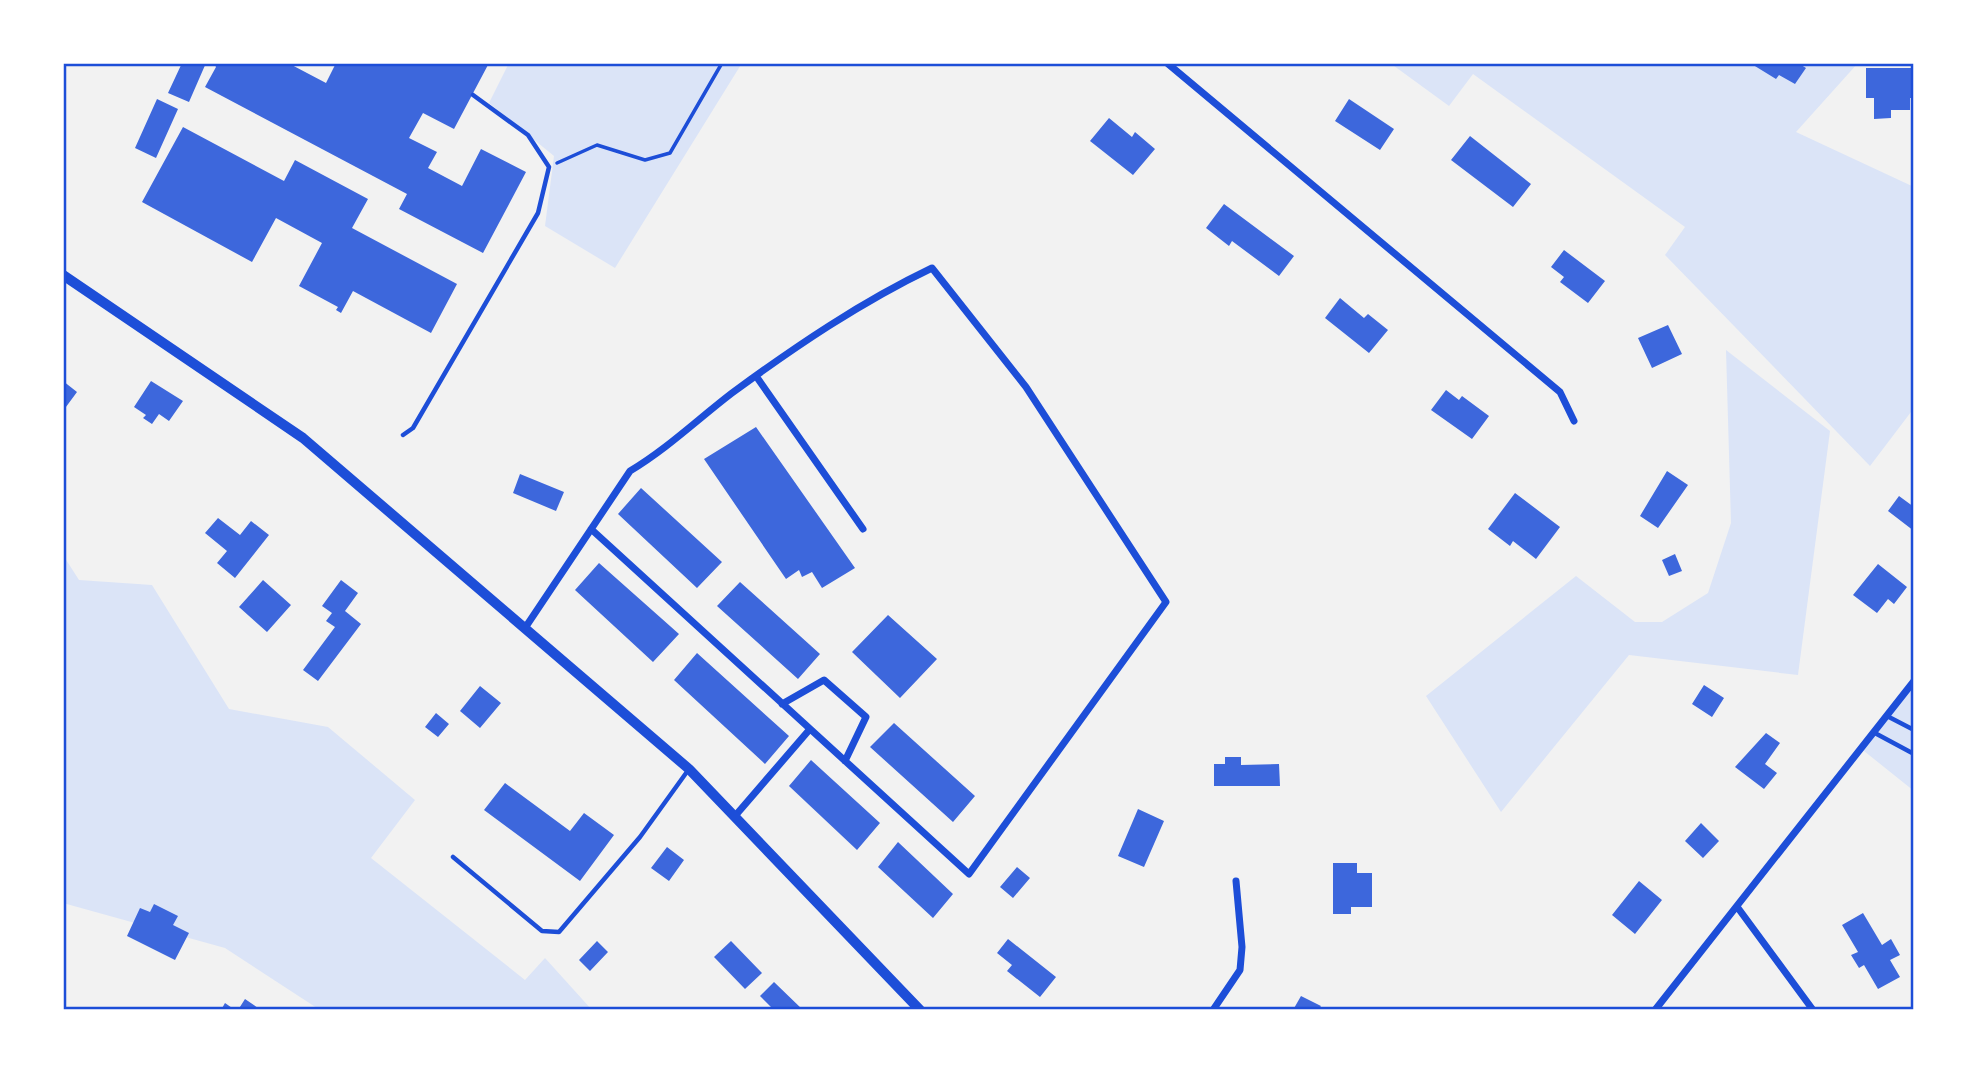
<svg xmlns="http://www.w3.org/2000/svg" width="1977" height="1073" font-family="'Asap Condensed',sans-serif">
  <rect width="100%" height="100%" fill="#f2f2f2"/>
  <path fill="#dbe4f7" d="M509 63H742L615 268 545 226 554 156 489 103Z
    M1390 63H1858L1796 132 1914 187V408L1870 466 1665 255 1685 227 1473 74 1449 106Z
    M1726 350 1830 431 1798 675 1629 655 1501 812 1426 696 1576 576 1635 622H1662L1708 593 1731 523Z
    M63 555 79 580 152 585 229 709 328 727 415 800 371 858 525 980 545 958 592 1010H320L225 948 63 903Z
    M1914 681V791L1859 747Z"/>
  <path fill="#3d67dc" d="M182 63H206L189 102 168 93Z
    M214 63H288L326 83 335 65 331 63H489L454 129 423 113 409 138 437 152 428 168 462 186 481 149 526 172 483 253 399 209 407 194 205 87 216 67Z
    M1750 63H1798L1806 68 1795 84 1779 75 1776 79Z
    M1866 68H1914V98H1910V110H1891V118L1874 119V98H1866Z
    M157 99 178 109 156 158 135 148Z
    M1349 99 1394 129 1380 150 1335 121Z
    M1109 118 1132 137 1135 132 1155 149 1133 175 1090 141Z
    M183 127 284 181 295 160 368 199 352 228 457 284 431 333 353 291 341 313 336 310 338 307 299 286 322 243 276 218 252 262 142 202Z
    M1470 136 1531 184 1513 207 1451 160Z
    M1224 204 1294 256 1279 276 1232 241 1229 246 1206 228Z
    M1564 250 1605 281 1588 303 1560 282 1564 277 1551 267Z
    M1340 298 1364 318 1368 314 1388 330 1369 353 1325 318Z
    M1668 325 1682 354 1652 368 1638 338Z
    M63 381 77 392 63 411Z
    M151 381 183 401 169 421 159 414 152 424 143 418 146 415 134 407Z
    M1446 390 1459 400 1462 396 1489 416 1472 439 1431 410Z
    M756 427 855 568 822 588 812 572 802 577 799 570 786 579 704 459Z
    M1667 471 1688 485 1658 528 1640 516Z
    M520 474 564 492 556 511 513 493Z
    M641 488 722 562 697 588 618 514Z
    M1515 493 1560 527 1536 559 1513 541 1510 546 1488 529Z
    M1899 496 1914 507V531L1888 511Z
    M218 518 240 535 251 521 269 535 235 578 217 563 227 551 205 533Z
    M1675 554 1682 571 1669 576 1662 560Z
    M599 563 679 634 653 662 575 590Z
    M1878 564 1907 587 1894 604 1888 599 1877 613 1853 595Z
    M263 580 291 605 267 632 239 607Z
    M341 580 358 593 345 611 361 624 318 681 303 670 335 627 326 621 332 613 322 606Z
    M740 582 820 654 798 679 717 606Z
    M888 615 937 659 900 698 852 652Z
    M697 653 789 736 765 764 674 680Z
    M1704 685 1724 698 1712 717 1692 704Z
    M480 686 501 703 480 728 460 711Z
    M436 713 449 724 438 737 425 727Z
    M894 723 975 796 953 822 870 747Z
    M1766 733 1780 743 1765 764 1777 773 1764 789 1735 767Z
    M1225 757H1241V765L1279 764 1280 786H1214V764H1225Z
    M811 760 880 823 857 850 789 786Z
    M505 783 570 831 584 813 614 835 580 881 484 810Z
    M1138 809 1164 821 1144 867 1118 856Z
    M1701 823 1719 841 1703 858 1685 841Z
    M898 842 953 894 933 918 878 867Z
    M667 847 684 860 669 881 651 868Z
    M1333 863H1357V873H1372V907H1351V914H1333Z
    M1017 867 1030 878 1013 898 1000 887Z
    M1639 881 1662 900 1635 934 1612 915Z
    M154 904 178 916 173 925 189 933 175 960 127 936 140 908 150 912Z
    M1863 913 1882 945 1891 939 1900 955 1890 960 1900 977 1878 989 1864 965 1859 968 1851 955 1858 952 1842 925Z
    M1008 939 1056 977 1040 997 1007 971 1012 965 997 953Z
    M597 941 608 952 590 971 579 960Z
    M731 941 762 973 745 989 714 957Z
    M774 982 803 1010H774L760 996Z
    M1301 996 1321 1006 1318 1010H1293Z
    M245 999 261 1010H238Z
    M225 1003 235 1010H221Z"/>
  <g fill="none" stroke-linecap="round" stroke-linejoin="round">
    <path stroke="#1d4ed8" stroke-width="3.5" d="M557 163 597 145 645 160 670 153 722 63"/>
    <path stroke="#1d4ed8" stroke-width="4.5" d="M403 435 413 428 538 213 549 167 528 135 473 95
      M1887 716 1914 730
      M1873 732 1914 754
      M453 857 542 931 559 932 640 837 689 769"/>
    <path stroke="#1d4ed8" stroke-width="7" d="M1167 63 1560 392 1574 421
      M756 376 863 529
      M525 628 630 471C667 449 698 419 732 393 796 346 861 302 932 268L1026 387 1166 602 969 874 591 529
      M782 704 824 680 866 717 845 761
      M735 816 810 729
      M1738 908 1813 1010
      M1213 1010 1240 970 1242 947 1236 881
      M1655 1010 1914 681"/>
    <path stroke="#1d4ed8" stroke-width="10" d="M63 275 303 438 689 769 920 1010"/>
  </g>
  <rect width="1977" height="1073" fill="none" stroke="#ffffff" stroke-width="130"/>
  <rect x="65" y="65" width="1847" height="943" fill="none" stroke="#1d4ed8" stroke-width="2.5"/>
</svg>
